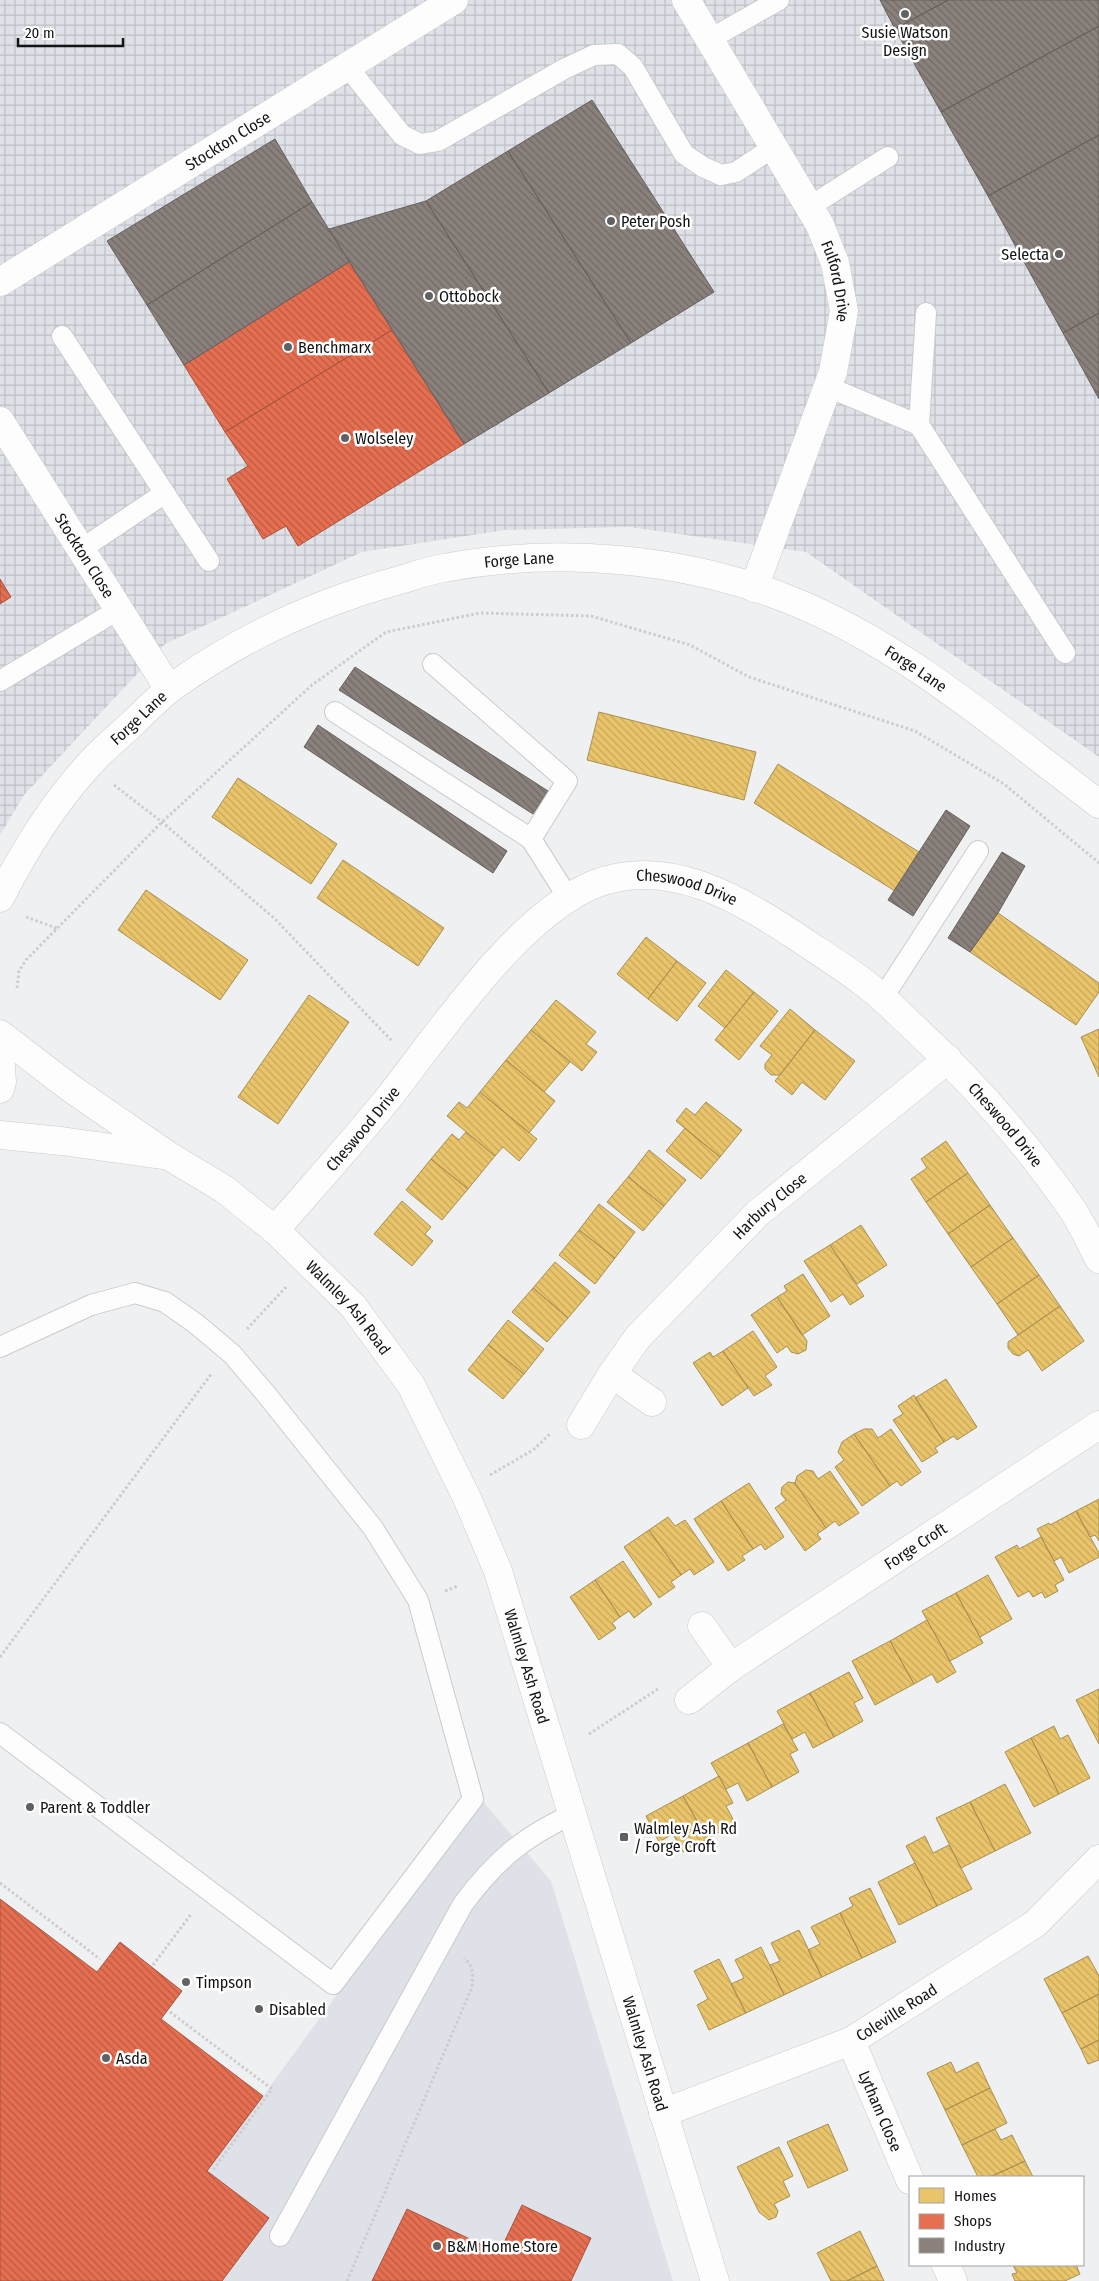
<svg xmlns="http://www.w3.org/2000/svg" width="1099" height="2281" font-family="'Fira Sans Condensed',sans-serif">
  <defs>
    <pattern id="industrial-grid" width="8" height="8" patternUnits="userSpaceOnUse" patternTransform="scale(1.25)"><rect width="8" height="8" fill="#dee1e7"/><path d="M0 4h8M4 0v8" fill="none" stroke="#bec0c5"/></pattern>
    <pattern id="homes-back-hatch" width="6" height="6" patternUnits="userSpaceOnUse" patternTransform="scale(1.25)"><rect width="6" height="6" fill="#e9c46a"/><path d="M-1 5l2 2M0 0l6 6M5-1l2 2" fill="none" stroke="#c7a85b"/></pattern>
    <pattern id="shops-back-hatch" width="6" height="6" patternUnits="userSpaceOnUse" patternTransform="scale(1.25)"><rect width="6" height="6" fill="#e76f51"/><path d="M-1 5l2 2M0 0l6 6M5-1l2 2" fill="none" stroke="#ba5a42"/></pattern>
    <pattern id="industry-back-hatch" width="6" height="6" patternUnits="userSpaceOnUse" patternTransform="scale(1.25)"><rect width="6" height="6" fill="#8a817c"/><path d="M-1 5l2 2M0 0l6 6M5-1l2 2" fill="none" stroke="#706864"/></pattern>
  </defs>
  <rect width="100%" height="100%" fill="#eff0f2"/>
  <path fill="#dee1e7" d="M480 1798 551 1881 673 2281H0V1899L263 2096Z"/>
  <path fill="url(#industrial-grid)" d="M0 0H1099V757L806 552 629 527 505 530 362 552 165 644 24 795 0 835Z"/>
  <path fill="url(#homes-back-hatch)" stroke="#a98f50" d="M599 712 756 752 744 800 587 760Z
    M778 764 919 852 895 891 754 803Z
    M238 778 337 844 311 884 212 817Z
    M343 860 444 928 418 966 317 898Z
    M146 890 248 960 220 1000 118 930Z
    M998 913 1099 983V992L1076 1025 970 952Z
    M646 937 677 961 648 999 617 974Z
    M677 961 706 983 677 1021 648 999Z
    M726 970 754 992 725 1028 698 1006Z
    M754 992 778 1011 739 1060 715 1040Z
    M309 995 349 1022 278 1124 238 1097Z
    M556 1000 596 1032 586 1044 597 1052 582 1071 531 1030Z
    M790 1009 815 1030 780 1075H771L765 1069V1064L772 1055 760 1046Z
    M1099 1029V1077L1081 1037Z
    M531 1030 570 1062 544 1092 506 1060Z
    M815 1030 855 1061 825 1100 802 1082 792 1095 775 1081Z
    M506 1060 555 1101 529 1133 480 1092Z
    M480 1092 537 1139 519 1161 503 1147 495 1156 447 1116 459 1102 467 1108Z
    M706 1102 742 1130 720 1157 676 1121 686 1108 695 1115Z
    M685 1128 720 1157 701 1179 666 1151Z
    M466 1132 495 1156 468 1189 431 1159 452 1134 459 1140Z
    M946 1141 968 1173 926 1202 911 1179 927 1168 921 1159Z
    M649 1150 686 1180 664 1206 628 1177Z
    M431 1159 468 1189 442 1220 406 1190Z
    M968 1173 990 1205 948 1234 926 1202Z
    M628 1177 664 1206 643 1231 607 1202Z
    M402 1201 431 1227 425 1234 433 1241 412 1266 374 1234Z
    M599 1204 635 1232 615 1258 579 1230Z
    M990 1205 1013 1238 971 1267 948 1234Z
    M861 1225 887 1265 857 1284 830 1245Z
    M579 1230 615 1258 595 1284 559 1255Z
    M1013 1238 1039 1275 997 1304 971 1267Z
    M830 1245 864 1296 850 1305 843 1294 831 1302 804 1261Z
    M555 1262 590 1292 568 1318 533 1288Z
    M803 1274 830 1316 802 1335 777 1297 787 1291 784 1286Z
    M1039 1275 1060 1306 1018 1335 997 1304Z
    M533 1288 568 1318 547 1342 512 1312Z
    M777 1297 807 1341 806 1350 798 1354 791 1352 787 1346 777 1353 751 1315Z
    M1060 1306 1084 1341 1042 1371 1028 1350 1019 1356 1013 1354 1008 1348V1342Z
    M508 1320 544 1349 524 1374 488 1345Z
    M753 1331 777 1367 765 1376 772 1385 754 1396 723 1351Z
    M488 1345 524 1374 503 1399 468 1370Z
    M723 1351 748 1388 722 1406 693 1363 710 1352 713 1357Z
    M946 1379 977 1427 957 1440 954 1436 944 1442 915 1398Z
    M914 1395 944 1442 935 1448 938 1452 922 1462 893 1420 903 1414 898 1406Z
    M864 1429H872L878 1438 891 1429 921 1472 901 1486 897 1481 890 1486 854 1434Z
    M854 1434 890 1486 862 1506 835 1467 844 1460 838 1452 842 1442Z
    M806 1470 813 1471 818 1479 830 1471 859 1513 839 1526 835 1521 826 1528 795 1483 797 1476Z
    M788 1482 795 1483 826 1528 817 1534 821 1539 805 1551 775 1508 786 1500 781 1494 782 1487Z
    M749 1483 784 1537 765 1550 761 1544 753 1549 721 1501Z
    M1099 1499V1541L1095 1535 1090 1537 1076 1511Z
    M721 1501 753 1549 742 1556 745 1560 728 1571 694 1519Z
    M1076 1511 1099 1553V1557L1069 1573 1061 1557 1054 1561 1037 1529 1049 1523 1050 1525Z
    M668 1517 675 1526 685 1520 714 1562 694 1575 690 1569 681 1575 649 1530Z
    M649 1530 681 1575 671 1582 675 1587 659 1598 624 1547Z
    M1041 1537 1064 1580 1055 1585 1058 1591 1045 1598 1042 1592 1033 1597 1029 1591 1018 1597 995 1557 1017 1545 1019 1549Z
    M623 1561 652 1604 634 1618 629 1611 620 1617 595 1580Z
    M988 1575 1012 1619 980 1637 956 1593Z
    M595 1580 620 1617 612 1623 616 1628 599 1640 570 1597Z
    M956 1593 983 1643 950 1661 922 1611Z
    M927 1620 956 1672 937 1683 932 1674 914 1684 890 1641Z
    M890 1641 914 1684 875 1705 852 1661Z
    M849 1672 863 1698 854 1703 863 1721 834 1737 810 1693Z
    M1099 1689V1744L1076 1700Z
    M810 1693 834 1737 813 1748 805 1732 792 1739 777 1711Z
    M783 1724 798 1750 790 1754 799 1772 772 1787 748 1743Z
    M1054 1726 1060 1739 1068 1735 1090 1778 1059 1794 1031 1738Z
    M1031 1738 1059 1794 1034 1807 1005 1752Z
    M748 1743 772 1787 747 1801 738 1783 726 1789 711 1763Z
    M719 1776 733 1803 726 1806 735 1823 707 1839 683 1796Z
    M1005 1784 1031 1833 995 1851 970 1802Z
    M683 1796 707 1839 683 1852 673 1834 659 1842 646 1816Z
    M970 1802 995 1851 961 1868 936 1818Z
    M925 1836 933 1853 949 1845 972 1889 937 1906 906 1846Z
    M915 1863 937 1906 899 1925 878 1882Z
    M870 1888 896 1942 862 1958 840 1913 853 1906 849 1898Z
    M840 1913 862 1958 822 1977 808 1950 820 1944 811 1927Z
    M799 1930 822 1977 784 1995 770 1965 780 1961 771 1943Z
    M761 1947 784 1995 746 2013 731 1984 744 1978 735 1960Z
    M1088 1956 1099 1976V1994L1062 2013 1044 1979Z
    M719 1959 746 2013 709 2030 697 2005 708 1999 694 1971Z
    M1099 1994V2040L1081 2049 1062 2013Z
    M1099 2040V2060L1088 2064 1081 2049Z
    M951 2062 956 2073 978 2062 990 2088 945 2110 927 2073Z
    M990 2088 1007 2123 962 2145 945 2110Z
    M828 2124 848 2170 808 2188 787 2142Z
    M995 2129 1001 2140 1012 2135 1025 2161 990 2177H978L962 2145Z
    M779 2147 793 2176 783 2181 790 2196 774 2204 778 2211 776 2217 769 2220 759 2212 737 2167Z
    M1025 2161 1033 2177H990Z
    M860 2231 877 2266 847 2281H831L817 2253Z
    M1013 2265H1076L1080 2274 1065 2281H1015L1012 2274 1017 2273Z
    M877 2266 884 2281H847Z"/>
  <path fill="url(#shops-back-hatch)" stroke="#a7543f" d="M349 262 392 330 225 432 184 365Z
    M392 330 464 444 298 546 286 526 263 539 227 479 248 466 225 432Z
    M0 579 11 597 0 604Z
    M0 1899 97 1972 120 1942 182 1991 161 2019 263 2096 207 2171 269 2218 222 2281H0Z
    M522 2205 591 2238 571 2281H372L407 2209 499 2253Z"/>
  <path fill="url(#industry-back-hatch)" stroke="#66605d" d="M880 0H948L895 29Z
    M948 0H1099V26L941 112 895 29Z
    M1099 26V135L988 196 941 112Z
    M592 100 714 292 631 343 508 151Z
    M1099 135V313L1063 333 988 196Z
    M275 139 312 202 147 305 107 241Z
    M508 151 631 343 549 393 426 201Z
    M426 201 549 393 464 444 329 229Z
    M312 202 349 262 184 365 147 305Z
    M1099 313V399L1063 333Z
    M355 667 548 791 533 814 339 690Z
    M318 725 507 851 493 873 304 747Z
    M946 810 970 826 913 916 888 900Z
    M1002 852 1025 866 998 913 970 952 948 938Z"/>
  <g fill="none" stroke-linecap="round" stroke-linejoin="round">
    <defs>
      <path id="lane" d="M710 39 779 0
        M347 66 402 135 420 144 438 141 564 69 594 55 618 54 633 67 684 154 703 167 721 175 736 172 774 147
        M809 207 888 157
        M62 336 209 561
        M828 387 919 425 1065 653
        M919 425 926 313
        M80 550 165 493
        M433 664 567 781 531 839
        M0 681 118 610
        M335 712 531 839 569 899
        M882 999 978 851
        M0 1347 91 1305 135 1293 165 1302 195 1323 232 1354 266 1394 373 1528 418 1600 473 1799 333 1984 0 1733
        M280 2236 463 1904C495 1861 523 1837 571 1815"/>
      <g id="street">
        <path id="s1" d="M686 0 820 225 835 263 844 311 833 372 754 588"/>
        <path id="s2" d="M0 282 454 0"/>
        <path id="s3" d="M0 421 169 689"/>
        <path id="s4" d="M275 1230C313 1186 353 1142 390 1096 441 1031 518 915 595 884 667 856 739 898 797 937 819 952 842 966 863 982 880 994 895 1010 910 1024 970 1079 1025 1141 1072 1209 1082 1224 1090 1242 1099 1259"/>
        <path d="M612 1374 652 1402"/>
        <path id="s5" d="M581 1425 612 1374 638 1337 758 1213 948 1059"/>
        <path d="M702 1626 731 1667"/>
        <path id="s6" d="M689 1700 731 1667 1099 1425"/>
        <path id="s7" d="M851 2041 910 2180"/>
        <path id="s8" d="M663 2113 851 2041 1035 1924 1099 1859"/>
        <path d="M946 2265 953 2281"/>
      </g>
      <g id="secondary">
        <path id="s9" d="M0 898C24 851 51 807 86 768 100 751 117 738 133 723 145 711 158 698 171 688 240 638 318 602 400 580 414 576 429 570 444 568 557 547 683 557 790 600 905 646 1000 730 1099 804"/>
        <path id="s10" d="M0 1034 69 1087 169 1156 224 1189 275 1230 353 1306 411 1385 467 1498 498 1571 715 2281"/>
        <path d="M0 1055 2 1082 0 1089"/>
        <path d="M0 1135 61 1141 162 1155"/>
      </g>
    </defs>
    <use href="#lane" stroke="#cacbcd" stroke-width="22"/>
    <use href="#street" stroke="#cacbcd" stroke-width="29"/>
    <use href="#secondary" stroke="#cacbcd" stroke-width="29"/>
    <path stroke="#cdcdce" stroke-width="3" stroke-dasharray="2.5 2.5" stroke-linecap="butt" d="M114 785 162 822 274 918 392 1041
      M26 917 59 929
      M17 988 19 971 26 960 162 822 312 685 386 632 480 613 591 616 690 645 749 677 915 731 1004 784 1099 863
      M247 1329 287 1286
      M490 1475 533 1450 550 1434
      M445 1591 458 1586
      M0 1657 212 1373
      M589 1734 658 1689
      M0 1883 100 1959
      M153 1965 192 1913
      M170 2012 272 2089 213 2170
      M347 2281 472 1987C473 1975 474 1966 464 1958"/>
    <use href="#lane" stroke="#fdfdfd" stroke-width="20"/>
    <use href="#street" stroke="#fdfdfd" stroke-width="28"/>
    <use href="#secondary" stroke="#fdfdfd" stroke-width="28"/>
  </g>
  <g fill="#606162" stroke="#fff" stroke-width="2">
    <circle cx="905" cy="14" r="5"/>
    <circle cx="611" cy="221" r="5"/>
    <circle cx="1059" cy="254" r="5"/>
    <circle cx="429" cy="296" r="5"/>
    <circle cx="288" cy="347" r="5"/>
    <circle cx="345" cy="438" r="5"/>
    <circle cx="30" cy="1807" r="5"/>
    <rect x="619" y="1832" width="10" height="10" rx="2.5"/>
    <circle cx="186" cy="1982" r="5"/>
    <circle cx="259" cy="2009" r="5"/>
    <circle cx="106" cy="2058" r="5"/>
    <circle cx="437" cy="2246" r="5"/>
  </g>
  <g text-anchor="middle" stroke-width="5" stroke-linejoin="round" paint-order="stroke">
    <g font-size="16" fill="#131415" stroke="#fff" text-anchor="start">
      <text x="905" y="38" text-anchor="middle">Susie Watson<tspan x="905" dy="18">Design</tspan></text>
      <text x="621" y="227">Peter Posh</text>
      <text x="1049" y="260" text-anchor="end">Selecta</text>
      <text x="439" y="302">Ottobock</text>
      <text x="298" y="353">Benchmarx</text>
      <text x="355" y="444">Wolseley</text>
      <text x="40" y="1813">Parent &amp; Toddler</text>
      <text x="634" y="1834">Walmley Ash Rd<tspan x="634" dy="18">/ Forge Croft</tspan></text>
      <text x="196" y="1988">Timpson</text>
      <text x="269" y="2015">Disabled</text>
      <text x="116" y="2064">Asda</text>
      <text x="447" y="2252">B&amp;M Home Store</text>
    </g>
    <g font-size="16" fill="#131415" stroke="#fff">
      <text dy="6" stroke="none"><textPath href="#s2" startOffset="268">Stockton Close</textPath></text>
      <text dy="6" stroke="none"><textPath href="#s1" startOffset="321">Fulford Drive</textPath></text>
      <text dy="6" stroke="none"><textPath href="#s3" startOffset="159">Stockton Close</textPath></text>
      <text dy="6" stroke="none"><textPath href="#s9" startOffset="649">Forge Lane</textPath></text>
      <text dy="6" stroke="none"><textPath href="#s9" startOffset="1069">Forge Lane</textPath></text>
      <text dy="6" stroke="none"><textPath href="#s9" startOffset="229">Forge Lane</textPath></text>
      <text dy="6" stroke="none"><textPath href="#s4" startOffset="569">Cheswood Drive</textPath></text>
      <text dy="6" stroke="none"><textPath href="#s4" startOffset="974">Cheswood Drive</textPath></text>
      <text dy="6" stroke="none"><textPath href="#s4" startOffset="134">Cheswood Drive</textPath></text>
      <text dy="6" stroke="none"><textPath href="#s5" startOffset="291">Harbury Close</textPath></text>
      <text dy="6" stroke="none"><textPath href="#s10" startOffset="445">Walmley Ash Road</textPath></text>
      <text dy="6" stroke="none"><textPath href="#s6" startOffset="274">Forge Croft</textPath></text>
      <text dy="6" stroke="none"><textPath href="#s10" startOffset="850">Walmley Ash Road</textPath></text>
      <text dy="6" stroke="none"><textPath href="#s8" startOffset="255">Coleville Road</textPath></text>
      <text dy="6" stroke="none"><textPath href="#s10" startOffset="1255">Walmley Ash Road</textPath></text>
      <text dy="6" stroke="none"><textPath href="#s7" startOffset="76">Lytham Close</textPath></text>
    </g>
  </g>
  <rect x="909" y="2176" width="175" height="90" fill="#ffffff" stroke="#a1a1a1"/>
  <rect x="919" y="2188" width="25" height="15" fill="#e9c46a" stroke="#a1a1a1"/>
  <text x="954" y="2201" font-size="15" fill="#131415">Homes</text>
  <rect x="919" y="2214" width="25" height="15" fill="#e76f51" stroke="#a1a1a1"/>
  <text x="954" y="2226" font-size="15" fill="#131415">Shops</text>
  <rect x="919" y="2238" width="25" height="15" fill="#8a817c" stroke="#a1a1a1"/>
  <text x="954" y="2251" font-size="15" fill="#131415">Industry</text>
  <path d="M18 38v8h105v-8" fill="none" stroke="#131415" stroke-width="2.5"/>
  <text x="25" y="38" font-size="15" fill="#131415" stroke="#ffffff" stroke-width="4" paint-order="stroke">20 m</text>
</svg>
